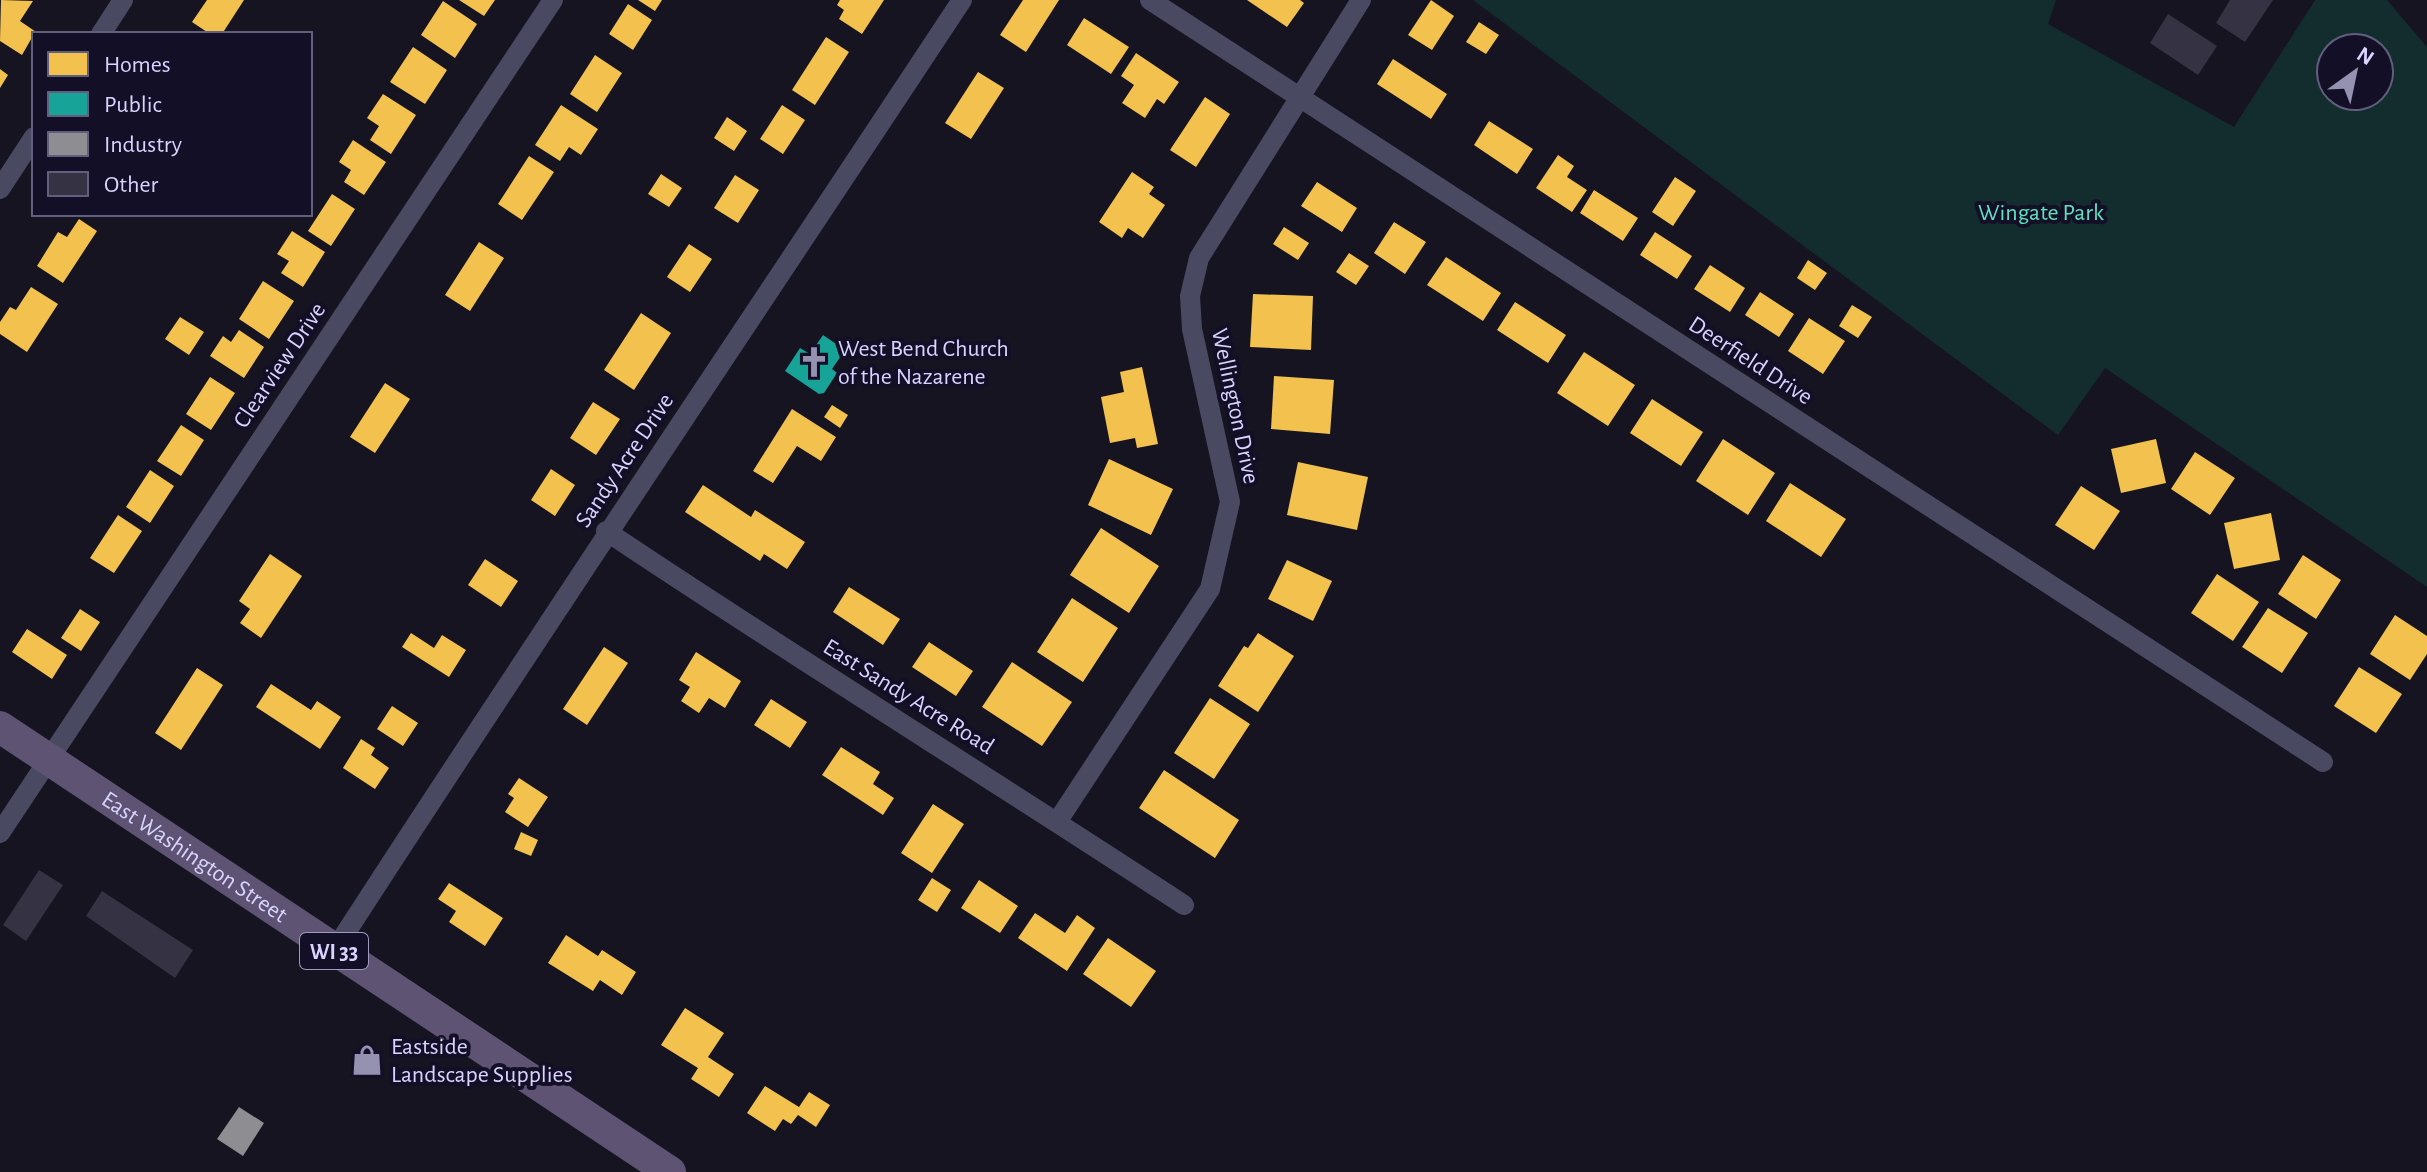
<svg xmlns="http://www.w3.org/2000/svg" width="2427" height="1172" font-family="'Alegreya Sans',sans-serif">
  <rect width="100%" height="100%" fill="#161421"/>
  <path fill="#132c2d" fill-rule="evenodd" d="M1473 0H2056L2048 24 2234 127 2315 0H2387L2427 47V587L2105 368 2058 435ZM2331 48H2379V96H2331Z"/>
  <path fill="#f2c14e" d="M1 0 33 1 20 21 39 34H34L22 55 0 41Z
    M207 0H244L222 34H210L192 22Z
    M459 0H495L484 16Z
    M638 0H662L655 11Z
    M840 0H884L862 34 839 19 844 10 837 5Z
    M1023 0H1059L1026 52 1000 35Z
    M1247 0H1300L1304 3 1287 27Z
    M1431 0 1454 16 1432 50 1408 35Z
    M443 1 477 24 455 58 421 35Z
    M628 4 652 20 633 50 609 34Z
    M1084 18 1129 47 1111 74 1067 45Z
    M1479 22 1499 35 1486 54 1466 42Z
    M826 37 849 52 815 105 792 90Z
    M413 47 447 70 425 104 390 82Z
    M1136 53 1179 82 1164 104 1157 99 1145 118 1122 103 1134 85 1121 76Z
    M595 55 622 73 597 112 570 94Z
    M1393 59 1447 94 1431 119 1377 84Z
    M0 69 8 75 0 88Z
    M978 72 1004 88 971 139 945 123Z
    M383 94 416 115 391 154 370 140 379 126 367 118Z
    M1205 97 1230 114 1196 167 1170 150Z
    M561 105 598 129 581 155 569 147 560 161 535 145Z
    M782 105 805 120 783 154 760 139Z
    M727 117 747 131 734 151 714 138Z
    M1489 121 1533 149 1517 174 1474 145Z
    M353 140 386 162 364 195 344 182 351 170 339 162Z
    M1558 155 1574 166 1567 177 1587 190 1572 212 1536 188Z
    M529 156 554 172 522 220 498 204Z
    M1132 172 1154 187 1149 194 1165 205 1143 238 1128 228 1122 238 1099 222Z
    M661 174 682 188 669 207 648 194Z
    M735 175 759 190 738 223 714 208Z
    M1675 177 1696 191 1673 226 1652 212Z
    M1317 182 1357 208 1342 232 1301 206Z
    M1594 190 1638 218 1623 241 1580 213Z
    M332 194 355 209 331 246 308 231Z
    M79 219 97 231 63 283 37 266 58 232 67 237Z
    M1394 222 1426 242 1405 274 1374 253Z
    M1284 227 1309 243 1298 260 1273 244Z
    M292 231 325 252 303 287 281 273 289 261 277 254Z
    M1655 232 1692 256 1677 279 1640 255Z
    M479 242 504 258 470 311 445 295Z
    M689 244 712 259 690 292 667 277Z
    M1349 253 1369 266 1356 285 1336 272Z
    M1446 257 1501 293 1483 321 1427 285Z
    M1808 260 1827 273 1815 290 1797 278Z
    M1710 265 1745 288 1730 312 1694 289Z
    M263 281 294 301 269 339 239 319Z
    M31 287 58 304 27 352 0 334V322L10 307 16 310Z
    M1760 292 1794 314 1779 337 1745 315Z
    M1253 294 1313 296 1311 350 1250 347Z
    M1515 302 1566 335 1548 363 1497 330Z
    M1852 305 1872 317 1858 338 1839 326Z
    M641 313 671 333 634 390 604 370Z
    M180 317 204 332 189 355 165 339Z
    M1809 318 1845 341 1823 374 1788 351Z
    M239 330 264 347 244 378 210 356 223 336 231 342Z
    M1584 352 1635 385 1608 426 1557 393Z
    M1142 367 1158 444 1137 448 1135 438 1110 443 1101 397 1124 392 1120 372Z
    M1274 376 1334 380 1330 434 1271 429Z
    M210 377 235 393 211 430 186 414Z
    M385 383 410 399 375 453 350 437Z
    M1652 399 1703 432 1681 466 1630 433Z
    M593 402 620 419 596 455 570 438Z
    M832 405 848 415 840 428 824 417Z
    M792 409 836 437 821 461 797 446 773 483 753 471Z
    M181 425 204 440 181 476 157 461Z
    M1723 439 1775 473 1748 515 1696 481Z
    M2156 439 2166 483 2121 493 2111 449Z
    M2195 452 2235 478 2210 515 2171 489Z
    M1109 459 1173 489 1151 535 1088 505Z
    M1298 462 1368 477 1357 530 1287 515Z
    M551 469 575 485 555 516 531 500Z
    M150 470 174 486 150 523 126 507Z
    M1790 483 1846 519 1821 557 1766 521Z
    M703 485 751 517 755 510 805 542 787 569 764 554 760 561 685 512Z
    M2081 486 2120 511 2094 550 2055 525Z
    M2271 513 2280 560 2234 569 2224 523Z
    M118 515 142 531 114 573 90 558Z
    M1101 528 1159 566 1129 613 1070 575Z
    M270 554 302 576 261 638 240 623 250 609 239 601Z
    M2303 555 2341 580 2316 619 2278 594Z
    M485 559 518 581 501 607 468 585Z
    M1287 560 1332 581 1313 621 1268 599Z
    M2217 574 2259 602 2233 641 2191 613Z
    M849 587 900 619 883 645 833 612Z
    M1072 598 1118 628 1083 682 1037 652Z
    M2268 608 2308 633 2282 673 2242 647Z
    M80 609 100 622 81 651 61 638Z
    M2395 615 2427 636V654L2410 680 2370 654Z
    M27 629 67 655 52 679 12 652Z
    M411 633 434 648 442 635 466 650 449 677 402 647Z
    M1258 633 1294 656 1258 712 1218 686 1244 646 1248 648Z
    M929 642 973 671 956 696 912 667Z
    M604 647 628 663 587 725 563 709Z
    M696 652 741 681 725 708 709 698 699 713 681 701 690 687 679 680Z
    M1012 662 1072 702 1042 746 982 707Z
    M2359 667 2402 694 2376 733 2334 706Z
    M197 668 223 685 181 750 155 733Z
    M271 684 311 710 317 701 341 717 320 749 256 707Z
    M1210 698 1250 724 1214 779 1174 753Z
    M771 699 807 722 790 748 754 725Z
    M392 706 418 723 403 746 377 729Z
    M361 739 375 748 371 755 389 768 375 789 343 768Z
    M841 747 880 772 873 784 894 798 883 815 822 775Z
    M1164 770 1239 820 1215 858 1139 808Z
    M519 778 548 797 528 827 505 812 514 798 508 794Z
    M933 804 964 824 932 873 901 853Z
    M521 832 538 840 531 856 514 849Z
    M932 878 951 890 937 912 918 900Z
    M979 880 1018 906 1000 933 961 908Z
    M449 883 503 918 485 946 449 922 456 911 438 899Z
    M1035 913 1065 933 1077 915 1095 928 1067 971 1018 938Z
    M566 935 598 956 602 950 636 972 622 995 600 980 593 991 548 963Z
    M1108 938 1156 971 1131 1007 1083 974Z
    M685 1008 724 1033 708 1057 734 1074 719 1097 691 1079 698 1068 661 1045Z
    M765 1086 799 1107 809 1092 830 1105 816 1127 798 1115 791 1124 783 1119 775 1131 747 1113Z"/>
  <path fill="#17a398" d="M823 335 845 350 832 369 837 373 824 393 819 394 785 371 800 348 810 354Z"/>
  <path fill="#8d8d92" d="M239 1107 264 1123 243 1156 217 1139Z"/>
  <path fill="#343243" d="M2230 0H2273L2245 42 2216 23Z
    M2168 14 2217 46 2198 75 2150 43Z
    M39 870 63 885 26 941 3 925Z
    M102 891 193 950 175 978 86 916Z"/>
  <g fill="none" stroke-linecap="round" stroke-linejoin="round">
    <path stroke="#4a4962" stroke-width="20" d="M1150 0 2323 762
      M101 34 123 0
      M0 189 34 137
      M606 531C797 659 992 779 1184 905
      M1057 822 1210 589 1230 502 1192 329 1190 296 1199 258 1361 0
      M0 833 553 0
      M334 951C540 632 753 317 962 0"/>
    <path stroke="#5e5373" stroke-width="32" id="s1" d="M0 727 670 1172"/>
  </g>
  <defs>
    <symbol id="church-bare" viewBox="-9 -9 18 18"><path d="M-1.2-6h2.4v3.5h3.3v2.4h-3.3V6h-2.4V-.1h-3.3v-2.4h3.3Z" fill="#9591b1" stroke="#130f26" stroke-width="2.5" paint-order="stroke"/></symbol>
    <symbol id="shop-bare" viewBox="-9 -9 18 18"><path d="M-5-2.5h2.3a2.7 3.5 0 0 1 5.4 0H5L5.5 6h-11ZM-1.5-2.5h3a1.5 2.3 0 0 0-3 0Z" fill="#9591b1" stroke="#130f26" stroke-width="2.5" paint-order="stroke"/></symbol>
  </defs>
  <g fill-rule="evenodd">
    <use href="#church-bare" x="792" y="340" width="44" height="44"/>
    <use href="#shop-bare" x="345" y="1038" width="44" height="44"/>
  </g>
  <g text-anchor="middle" stroke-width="8" stroke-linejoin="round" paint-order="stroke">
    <rect fill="#130f26" stroke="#9e99be" stroke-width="2" x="300" y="933" width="68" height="36" rx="6"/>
    <g font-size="22" font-weight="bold" fill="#d9d4ff">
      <text x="334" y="959">WI 33</text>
    </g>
    <g font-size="24" fill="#5fe0c0" stroke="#130f26">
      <text x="2041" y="220">Wingate Park</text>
    </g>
    <g font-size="24" fill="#d9d4ff" stroke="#130f26" text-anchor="start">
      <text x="838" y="356">West Bend Church<tspan x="838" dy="28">of the Nazarene</tspan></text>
      <text x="391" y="1054">Eastside<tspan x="391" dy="28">Landscape Supplies</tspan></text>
    </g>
    <g font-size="24" fill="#d9d4ff" stroke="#130f26">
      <text transform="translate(1751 360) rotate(33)" y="8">Deerfield Drive</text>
      <text transform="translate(279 365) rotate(-56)" y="8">Clearview Drive</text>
      <text transform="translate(1236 406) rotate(78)" y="8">Wellington Drive</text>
      <text transform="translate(624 460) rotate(-56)" y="8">Sandy Acre Drive</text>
      <text transform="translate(909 696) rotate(32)" y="8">East Sandy Acre Road</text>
      <text dy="8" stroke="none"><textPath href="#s1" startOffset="234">East Washington Street</textPath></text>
    </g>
  </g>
  <rect x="32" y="32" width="280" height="184" fill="#130f26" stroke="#625e7d" stroke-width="2"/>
  <rect x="48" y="52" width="40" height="24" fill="#f2c14e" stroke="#625e7d" stroke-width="2"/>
  <text x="104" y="72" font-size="24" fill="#d9d4ff">Homes</text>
  <rect x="48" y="92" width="40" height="24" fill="#17a398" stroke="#625e7d" stroke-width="2"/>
  <text x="104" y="112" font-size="24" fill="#d9d4ff">Public</text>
  <rect x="48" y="132" width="40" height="24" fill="#8d8d92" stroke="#625e7d" stroke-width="2"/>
  <text x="104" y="152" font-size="24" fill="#d9d4ff">Industry</text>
  <rect x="48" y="172" width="40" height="24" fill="#343243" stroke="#625e7d" stroke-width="2"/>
  <text x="104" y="192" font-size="24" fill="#d9d4ff">Other</text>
  <g transform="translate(2355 72) rotate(33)"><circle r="38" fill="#130f26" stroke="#625e7d" stroke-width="2"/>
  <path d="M0-6L14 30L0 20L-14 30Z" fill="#9591b1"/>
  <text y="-12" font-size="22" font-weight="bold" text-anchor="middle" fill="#d9d4ff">N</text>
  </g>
</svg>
